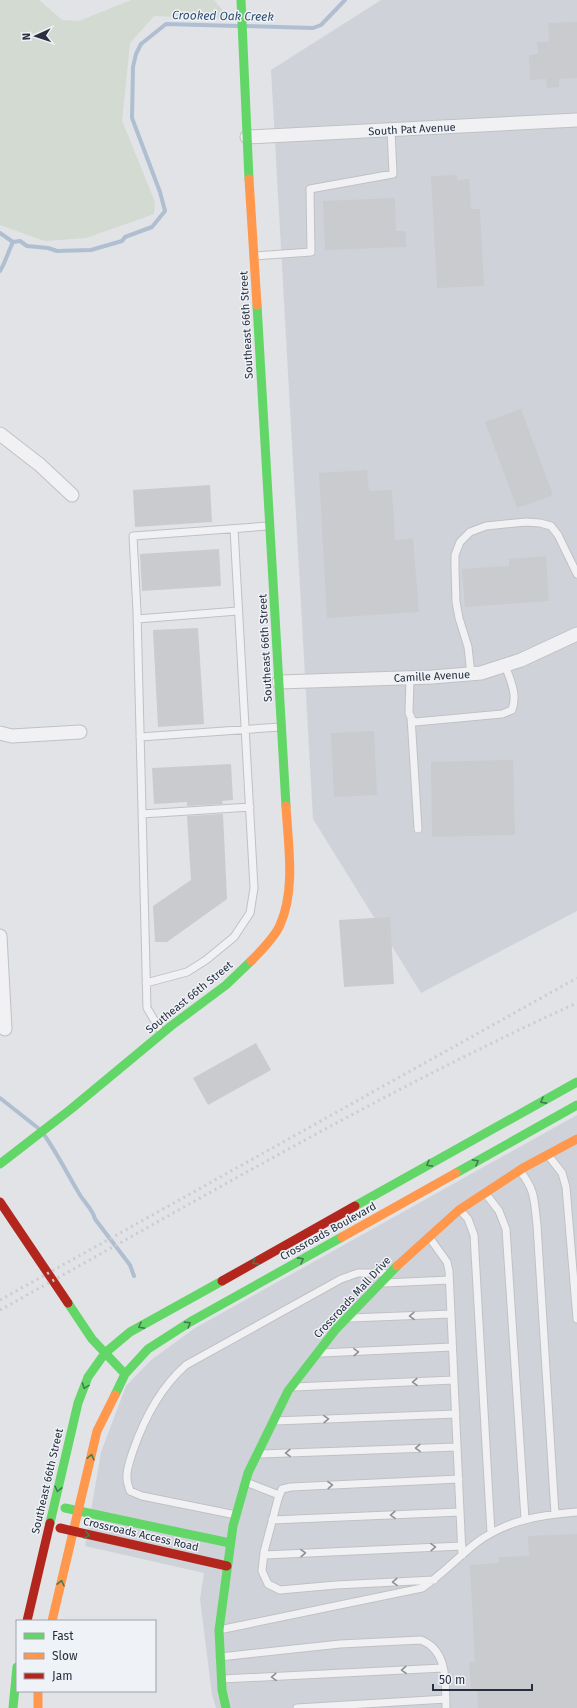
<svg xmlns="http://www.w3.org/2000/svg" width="577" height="1708" font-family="'Fira Sans',sans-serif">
  <rect width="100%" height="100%" fill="#e1e3e6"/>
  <path fill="#cfd3d9" d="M381 0H577V911L421 993 313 819 271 70Z
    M577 1115V1708H216L212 1695 200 1599 204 1573 85 1546 101 1452 126 1386 151 1360 195 1328Z"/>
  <path fill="#d2dad1" d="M0 0H39L62 20 79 21 131 0H214L230 19 154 16 130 43 122 121 155 202 154 214 86 238 45 241 0 225Z"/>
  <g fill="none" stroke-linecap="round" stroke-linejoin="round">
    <path stroke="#afbfd1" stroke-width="4" d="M246 26 313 28 321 25 345 0
      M0 233 13 242 20 241 27 246 48 248 57 251 91 250 122 241 125 237 152 227 165 211 160 192 132 118 133 67 136 54 141 44 166 24 237 26
      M0 271C6 261 8 252 13 242
      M0 1098 38 1128
      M45 1136C58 1155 68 1175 80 1195 85 1203 93 1210 95 1219L130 1265 134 1276"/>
  </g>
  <path fill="#c9cbce" d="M577 22V78L559 79V87L547 88 546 79 530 80 529 55 538 54 537 42H549L548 23Z
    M457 175V180L469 179 471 209H480L484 286 437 288 431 176Z
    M395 198 396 231H406V247L325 250 323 201Z
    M521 409 553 495 517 508 485 422Z
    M367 470 369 491 392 490 395 540 413 538 419 612 327 618 319 473Z
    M210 485 212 522 135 527 133 490Z
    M219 549 221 586 142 591 140 554Z
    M546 556 549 601 465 607 462 569 509 566V559Z
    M198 628 204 724 158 727 153 630Z
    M374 731 377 795 334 797 331 733Z
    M513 760 515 835 432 837 431 762Z
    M231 764 233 800 222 801 223 804 187 806V802L154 804 152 768Z
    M223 814 227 899 167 942H155L153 906 191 880 187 816Z
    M390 917 394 984 344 987 339 920Z
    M256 1043 271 1070 208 1105 193 1078Z
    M577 1534V1708H478L477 1691H471L469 1662H475L470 1565 499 1563V1557L529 1556 528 1536Z"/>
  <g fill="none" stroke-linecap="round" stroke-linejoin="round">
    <defs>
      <path id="lane" d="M254 256 311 252 310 189 393 174 391 130
        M137 619 238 611
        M471 674 468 647 459 618 456 602 455 568V555L460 542 470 532 486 526 526 522 540 523 551 526 558 535 577 574
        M410 678 409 713 412 720 415 722 502 714 512 710C518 694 510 680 505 665
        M411 717 418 829
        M140 737 280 727
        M142 814 250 807
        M146 983 187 972 206 960 234 937 250 913 254 888 234 529
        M162 1033 147 1008 137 612 133 536 268 526
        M548 1155 562 1173 566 1187 577 1319
        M520 1171C536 1191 534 1201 537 1225L555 1514
        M486 1194 499 1211 506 1229 525 1519
        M460 1210 468 1219 474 1235 491 1533
        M429 1237 447 1262 449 1271 462 1555
        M384 1283 449 1280
        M351 1318 451 1314
        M321 1353 452 1347
        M294 1387 454 1380
        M275 1421 456 1414
        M260 1454 457 1447
        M246 1482 279 1495
        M236 1515 142 1496 130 1491C129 1487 127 1483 127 1479 126 1470 130 1460 133 1451 144 1419 160 1388 186 1365L341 1279 358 1273H384
        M272 1520 460 1512
        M264 1555 462 1546
        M434 1580 336 1585 280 1590 268 1584 262 1571 264 1552 278 1499 282 1489 291 1487 459 1479
        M219 1630 422 1588C442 1575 457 1558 476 1543 507 1520 540 1515 577 1512
        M220 1657 340 1644 421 1640C449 1651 445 1683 446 1708
        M222 1679 443 1668
        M297 1708 446 1699"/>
      <path id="street" d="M247 137 577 120
        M0 434 40 465 72 495
        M279 682 432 677 481 673 521 660 577 634
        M0 733 12 736 80 732
        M0 936 5 1029"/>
    </defs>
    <use href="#lane" stroke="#bfc1c4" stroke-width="9"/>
    <use href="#street" stroke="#bfc1c4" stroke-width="15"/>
    <use href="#lane" stroke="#f1f1f3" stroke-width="7"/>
    <use href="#street" stroke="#f1f1f3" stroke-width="13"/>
    <path stroke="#63d668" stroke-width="9" d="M241 0 249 179
      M257 305 286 806
      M0 1164 71 1109 171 1026 226 985 251 961
      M456 1173 577 1105
      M355 1206 577 1082
      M68 1303 92 1339 125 1374
      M115 1395 125 1374 148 1349 190 1322 342 1237
      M65 1508 230 1543
      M50 1523 78 1403 88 1377 105 1353 130 1332 222 1281
      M13 1708 17 1667
      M226 1708 222 1690 219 1630 233 1526 248 1473 288 1391 336 1329 397 1266"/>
    <path stroke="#ff974d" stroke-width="9" d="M249 179 257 305
      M251 961C260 952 275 937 280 925 296 889 288 844 286 806
      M342 1237 456 1173
      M397 1266 459 1210 523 1168 577 1139
      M52 1621 97 1431 115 1395
      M38 1691V1708"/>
    <path stroke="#b3261e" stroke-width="9" d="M0 1202 68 1303
      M222 1281 355 1206
      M60 1528 227 1566
      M27 1621 50 1523"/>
    <path stroke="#cacccf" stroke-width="3" stroke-dasharray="2 4" stroke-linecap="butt" d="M0 1300 577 978
      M0 1310C190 1205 378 1093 577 1003"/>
  </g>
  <defs><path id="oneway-chevron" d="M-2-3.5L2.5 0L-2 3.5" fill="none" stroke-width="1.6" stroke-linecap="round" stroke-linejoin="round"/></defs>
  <g stroke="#437b51">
    <use href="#oneway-chevron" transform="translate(543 1101) rotate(151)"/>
    <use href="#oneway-chevron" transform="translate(476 1162) rotate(-29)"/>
    <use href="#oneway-chevron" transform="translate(429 1164) rotate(151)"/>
    <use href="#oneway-chevron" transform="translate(301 1260) rotate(-29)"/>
    <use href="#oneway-chevron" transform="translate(255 1262) rotate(151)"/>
    <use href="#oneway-chevron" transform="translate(188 1324) rotate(-32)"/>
    <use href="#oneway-chevron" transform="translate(141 1326) rotate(151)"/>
    <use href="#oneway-chevron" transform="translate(85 1386) rotate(110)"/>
    <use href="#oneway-chevron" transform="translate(91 1457) rotate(-76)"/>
    <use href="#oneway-chevron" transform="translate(58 1489) rotate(103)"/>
    <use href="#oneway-chevron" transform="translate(87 1535) rotate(13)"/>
    <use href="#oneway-chevron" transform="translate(61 1583) rotate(-77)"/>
  </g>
  <g stroke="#8c9099">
    <use href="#oneway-chevron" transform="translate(412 1316) rotate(178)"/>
    <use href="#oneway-chevron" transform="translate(356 1352) rotate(-3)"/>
    <use href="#oneway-chevron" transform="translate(415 1382) rotate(178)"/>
    <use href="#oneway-chevron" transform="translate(326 1419) rotate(-2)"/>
    <use href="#oneway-chevron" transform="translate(418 1448) rotate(178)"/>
    <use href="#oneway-chevron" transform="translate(288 1453) rotate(178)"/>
    <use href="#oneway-chevron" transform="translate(330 1485) rotate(-3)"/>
    <use href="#oneway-chevron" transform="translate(393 1515) rotate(178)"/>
    <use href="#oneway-chevron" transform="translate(433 1547) rotate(-3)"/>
    <use href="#oneway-chevron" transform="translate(303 1553) rotate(-3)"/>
    <use href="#oneway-chevron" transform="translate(395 1582) rotate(177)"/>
    <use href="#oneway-chevron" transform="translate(404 1670) rotate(177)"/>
    <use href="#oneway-chevron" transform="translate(274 1677) rotate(177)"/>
  </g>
  <g text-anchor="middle" stroke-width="3" stroke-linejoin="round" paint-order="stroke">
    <g font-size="11" fill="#28303f" stroke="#eff2f6">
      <text transform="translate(412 129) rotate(-3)" y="4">South Pat Avenue</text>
      <text transform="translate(246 325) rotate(-93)" y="4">Southeast 66th Street</text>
      <text transform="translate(265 648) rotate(-93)" y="4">Southeast 66th Street</text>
      <text transform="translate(432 676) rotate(-3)" y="4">Camille Avenue</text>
      <text transform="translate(189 997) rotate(-39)" y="4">Southeast 66th Street</text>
      <text transform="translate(328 1231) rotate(-29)" y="4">Crossroads Boulevard</text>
      <text transform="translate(352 1297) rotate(-47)" y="4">Crossroads Mall Drive</text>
      <text transform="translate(47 1481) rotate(-77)" y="4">Southeast 66th Street</text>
      <text transform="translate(141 1534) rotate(13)" y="4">Crossroads Access Road</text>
    </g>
    <g font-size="12" font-style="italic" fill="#324f73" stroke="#eff2f6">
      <text transform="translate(223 16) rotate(1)" y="4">Crooked Oak Creek</text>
    </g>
  </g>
  <rect x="16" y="1620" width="140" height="72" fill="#eff2f6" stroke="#9fa4ad"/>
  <rect x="24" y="1633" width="20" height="6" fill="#63d668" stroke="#9fa4ad"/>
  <text x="52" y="1640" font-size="12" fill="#28303f">Fast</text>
  <rect x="24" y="1653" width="20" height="6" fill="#ff974d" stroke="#9fa4ad"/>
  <text x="52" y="1660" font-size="12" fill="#28303f">Slow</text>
  <rect x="24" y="1673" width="20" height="6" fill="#b3261e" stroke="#9fa4ad"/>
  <text x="52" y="1680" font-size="12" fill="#28303f">Jam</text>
  <g transform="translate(36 36) rotate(267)" stroke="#eff2f6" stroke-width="3" paint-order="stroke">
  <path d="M0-3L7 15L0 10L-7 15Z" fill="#28303f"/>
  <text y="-6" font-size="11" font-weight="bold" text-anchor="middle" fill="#28303f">N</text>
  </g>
  <path d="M433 1684v6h99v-6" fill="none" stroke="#28303f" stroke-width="2"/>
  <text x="439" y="1684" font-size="12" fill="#28303f" stroke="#eff2f6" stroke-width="3" paint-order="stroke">50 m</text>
</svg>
